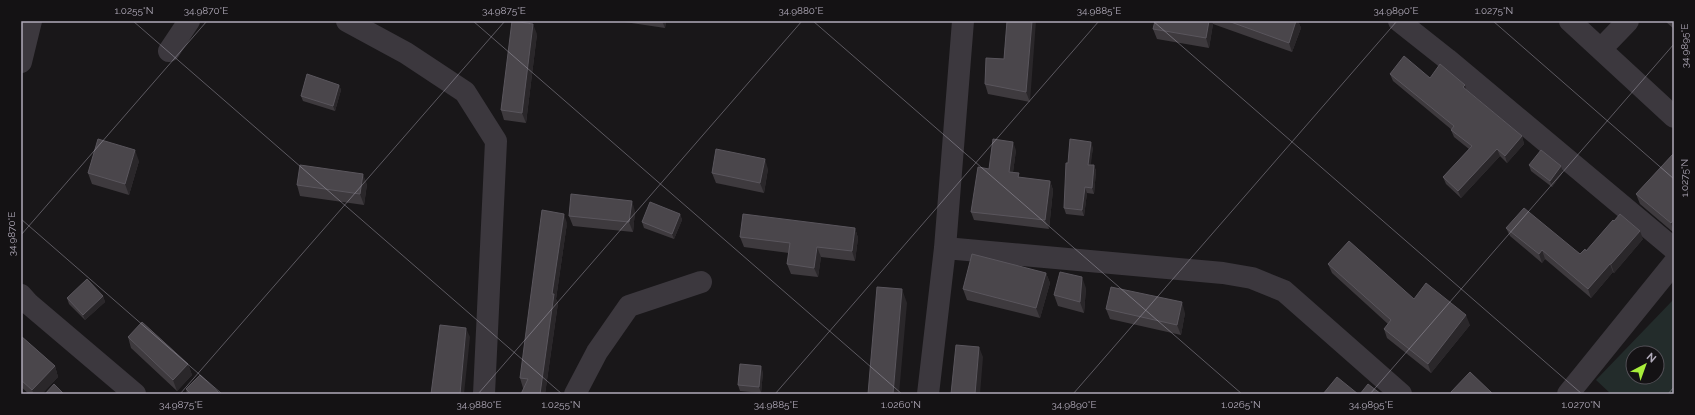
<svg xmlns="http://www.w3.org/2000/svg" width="1695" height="415" font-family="Raleway,sans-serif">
  <rect width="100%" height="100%" fill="#191719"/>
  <path fill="#232c2b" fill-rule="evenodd" d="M1674 299V394H1611L1596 380ZM1633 353H1657V377H1633Z"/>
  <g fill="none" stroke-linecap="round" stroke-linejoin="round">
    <path stroke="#3c383e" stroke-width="22" d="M347 21 406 53 465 92 496 141 484 394
      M1399 21 1447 59 1674 249
      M1570 21 1674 117
      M1601 49 1628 21
      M169 51 189 21
      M21 62 31 21
      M945 248 1223 273 1252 278 1284 291 1401 394
      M21 295 29 304 135 394
      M575 394 597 352 629 306 701 282
      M928 394 945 248 963 21
      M1568 394 1674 263"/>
  </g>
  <path fill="#3e3a3e" d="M618 21H666L665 28Z
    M1007 21 1030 102 988 94 985 84 1004 59Z
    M1155 21H1298L1301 28 1292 52 1213 24 1209 48 1157 39 1153 29Z
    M1665 21H1674V29Z
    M537 34 526 123 504 120 501 110Z
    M1390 74 1430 78 1465 85 1467 91 1522 136 1524 144 1507 163 1500 156 1461 198 1446 184 1443 177 1469 149 1454 137 1451 130H1452L1393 81Z
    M339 85 341 90 335 111 303 101 301 96Z
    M1093 148 1090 165H1094L1096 171 1094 194 1087 193 1084 216 1066 214 1064 208 1068 163Z
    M1016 150 1013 172 1020 178 1050 181 1053 190 1049 229 974 220 971 212 989 169Z
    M1674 153V233L1640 204 1636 194Z
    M139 161 129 195 92 184 88 173Z
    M1529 165 1563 172 1552 187 1531 171Z
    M768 169 764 193 716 183 712 173Z
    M367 184 364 205 300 196 297 185Z
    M635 211 633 232 573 226 569 216Z
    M680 214 682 220 674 239 644 228 642 222Z
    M567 223 556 299 558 303 545 394 523 388 520 378Z
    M855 228 858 238 855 261 821 257 818 277 791 274 787 264 789 253 744 247 740 237Z
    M1506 228 1580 254 1586 251 1643 239 1614 273 1613 272 1591 298 1545 259 1542 263 1510 236Z
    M1328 264 1414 299 1470 325 1431 373 1387 338 1384 329 1388 324 1332 273Z
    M1046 273 1050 283 1040 318 967 300 963 289Z
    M1086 288 1084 313 1058 306 1054 295Z
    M103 296 105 302 85 320 69 304 67 298Z
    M1106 309 1185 313 1181 335 1110 319Z
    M21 336 55 366 58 377 42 394H29L21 387Z
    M128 337 188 364 192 375 177 391 131 348Z
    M763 372 761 393 740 391 738 385Z
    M186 389 220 394H187Z"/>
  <path fill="#2a272a" d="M662 21H666L665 28Z
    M1032 21H1036L1030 102 1026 92Z
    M1209 21H1212L1213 24 1209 48 1206 38Z
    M1296 21H1298L1301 28 1292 52 1289 43Z
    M533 24 537 34 526 123 522 113Z
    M339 85 341 90 335 111 333 106Z
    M1465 85 1467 92 1463 87Z
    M1522 136 1524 144 1507 163 1505 156Z
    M1013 142 1016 150 1012 180 1009 172Z
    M1091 142 1093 148 1090 171 1088 165Z
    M1497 149 1500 156 1461 198 1458 191Z
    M135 150 139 161 129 195 125 184Z
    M765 159 768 169 764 193 760 183Z
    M1094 165 1096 171 1094 194 1092 188Z
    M1561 166 1563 172 1552 187 1550 181Z
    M363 174 367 184 364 205 360 194Z
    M1050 181 1053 190 1049 229 1045 220Z
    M1085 187 1087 193 1084 216 1082 210Z
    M632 201 635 211 633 232 629 222Z
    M564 214 567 223 556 299 558 303 545 394H540L552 294Z
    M680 214 682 220 674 239 672 234Z
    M1674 219V232L1671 223Z
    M855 228 858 238 855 261 852 251Z
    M1640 231 1643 239 1614 273 1611 264Z
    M817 247 821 257 818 277 814 268Z
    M1542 250 1545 259 1542 263 1539 254Z
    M1610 264 1613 272 1591 298 1588 289Z
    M1046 273 1050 283 1040 318 1036 308Z
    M1082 277 1086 288 1084 313 1080 302Z
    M902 289 907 303 899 394H893Z
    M103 296 105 302 85 320 83 315Z
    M1182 302 1185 313 1181 335 1177 325Z
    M1466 315 1470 325 1431 373 1428 364Z
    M466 328 470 337 464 394H460Z
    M979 347 983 357 980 394H975Z
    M188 364 192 375 177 391 173 380Z
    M55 366 58 377 42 394H34L32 390Z
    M761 366 763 372 761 393 759 387Z"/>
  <path fill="#4a464b" stroke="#5a565d" d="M512 21 533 24 522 113 501 110Z
    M1007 21H1032L1026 92 985 84 986 58 1004 59Z
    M1155 21H1209L1206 38 1153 29Z
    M1228 21H1296L1289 43Z
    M1404 56 1430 78 1440 64 1465 85 1463 87 1522 136 1505 156 1497 149 1458 191 1443 177 1472 146 1451 130 1454 126 1390 74Z
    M307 74 339 85 333 106 301 96Z
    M98 139 135 150 125 184 88 173Z
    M993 139 1013 142 1009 172 1019 173 1018 177 1050 181 1045 220 971 212 978 167 989 169Z
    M1070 139 1091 142 1088 165H1094L1092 188 1085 187 1082 210 1064 208 1066 163H1068Z
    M716 149 765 159 760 183 712 173Z
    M1541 150 1561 166 1550 181 1529 165Z
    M1674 153V219L1671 223 1636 194Z
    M300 165 363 174 360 194 297 185Z
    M571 194 632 201 629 222 569 216Z
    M650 202 680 214 672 234 642 222Z
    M1524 208 1580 254 1585 249 1586 251 1613 220 1614 221 1620 214 1640 231 1611 264H1610L1588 289 1542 250 1539 254 1506 228Z
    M542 210 564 214 552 294H554L540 394H521L528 379 520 378Z
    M743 214 855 228 852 251 817 247 814 268 787 264 790 243 740 237Z
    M1349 241 1414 299 1426 283 1466 315 1428 364 1384 329 1391 320 1328 264Z
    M972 254 1046 273 1036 308 963 289Z
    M1060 272 1082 277 1080 302 1054 295Z
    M87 279 103 296 83 315 67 298Z
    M877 287 902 289 893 394H868Z
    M1111 287 1182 302 1177 325 1106 309Z
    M142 322 188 364 173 380 128 337Z
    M440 325 466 328 460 394H431Z
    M21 336 55 366 32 390 21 380Z
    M956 345 979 347 975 394H951Z
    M740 364 761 366 759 387 738 385Z
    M1470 372 1493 394H1451V392Z
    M200 375 220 394H191L186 389Z
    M1337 377 1358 394H1323Z
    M54 384 64 394H45Z
    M1368 384 1381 394H1360Z"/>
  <path fill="none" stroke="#b0aab9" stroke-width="1" stroke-opacity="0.45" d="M133 21 562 394M473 21 902 394M813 21 1242 394M1153 21 1582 394M1493 21 1674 179M21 219 222 394M21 235 207 21M180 394 505 21M478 394 802 21M775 394 1099 21M1073 394 1397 21M1370 394 1674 44M1668 394 1674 387"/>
  <rect width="1695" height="415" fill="none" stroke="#141214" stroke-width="44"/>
  <g transform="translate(1645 365) rotate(41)"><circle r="19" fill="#141214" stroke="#524f56"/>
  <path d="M0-3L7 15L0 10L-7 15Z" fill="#a8ee3b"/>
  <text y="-6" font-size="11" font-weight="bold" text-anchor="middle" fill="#b0aab9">N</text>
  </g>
  <rect x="22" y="22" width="1651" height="371" fill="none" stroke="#b0aab9" stroke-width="1.5"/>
  <g font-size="10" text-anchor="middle" fill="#b0aab9">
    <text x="134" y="14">1.0255°N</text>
    <text x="206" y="14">34.9870°E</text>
    <text x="504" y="14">34.9875°E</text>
    <text x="801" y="14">34.9880°E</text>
    <text x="1099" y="14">34.9885°E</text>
    <text x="1396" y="14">34.9890°E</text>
    <text x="1494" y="14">1.0275°N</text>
    <text transform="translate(1684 46) rotate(-90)" y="4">34.9895°E</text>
    <text transform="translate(1684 178) rotate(-90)" y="4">1.0275°N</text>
    <text transform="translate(11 234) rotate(-90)" y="4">34.9870°E</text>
    <text x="181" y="408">34.9875°E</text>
    <text x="479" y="408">34.9880°E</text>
    <text x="561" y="408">1.0255°N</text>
    <text x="776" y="408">34.9885°E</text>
    <text x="901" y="408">1.0260°N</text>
    <text x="1074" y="408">34.9890°E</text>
    <text x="1241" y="408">1.0265°N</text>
    <text x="1371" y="408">34.9895°E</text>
    <text x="1581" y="408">1.0270°N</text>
  </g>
</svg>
